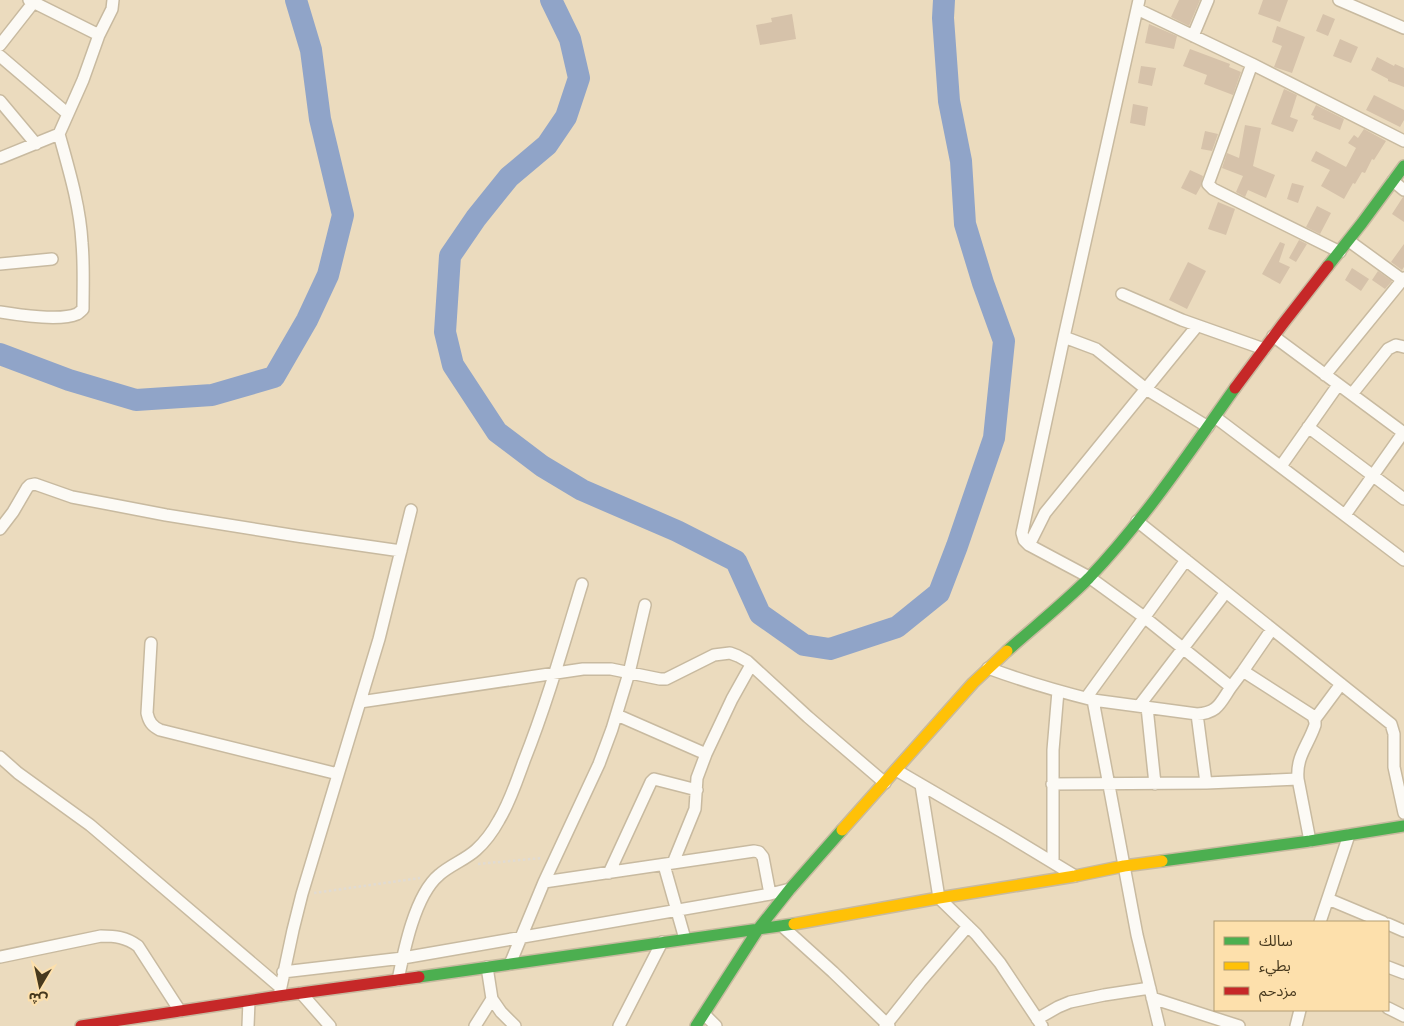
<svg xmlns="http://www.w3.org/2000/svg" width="1404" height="1026" font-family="Karla,'Noto Sans Arabic',sans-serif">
  <rect width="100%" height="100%" fill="#ebdbbe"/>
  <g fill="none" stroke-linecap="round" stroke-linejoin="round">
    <path stroke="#90a4c8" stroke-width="22" d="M551 0 570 39 579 78 566 117 547 145 509 177 476 218 450 256 445 332 453 365 497 432 542 466 582 490 677 531 736 561 760 614 804 645 830 649 897 627 939 593 957 546 994 438 1004 341 983 283 965 224 961 161 949 101 943 18 944 0
      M0 354 69 380 136 400 212 395 274 377 307 320 328 275 343 215 320 119 311 50 296 0"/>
  </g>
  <path fill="#d6c2aa" d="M1179 0H1200L1189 26 1171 17Z
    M1263 0H1288L1280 22 1258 14Z
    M792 14 796 39 760 45 756 25 772 22 771 18Z
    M1323 14 1335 19 1328 36 1316 31Z
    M1149 24 1177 36 1174 49 1145 43Z
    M1277 26 1305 37 1292 73 1274 67 1282 46 1272 42Z
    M1340 39 1358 47 1351 63 1333 56Z
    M1190 49 1230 64 1229 67 1241 72 1233 95 1204 84 1207 75 1183 66Z
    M1377 57 1394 66 1395 64 1404 68V87L1388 81V79L1371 70Z
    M1141 66 1156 68 1152 86 1138 83Z
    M1284 89 1297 95 1290 117 1298 120 1293 132 1271 124Z
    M1374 95 1404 110V120L1400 127 1366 110Z
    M1133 104 1148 107 1145 126 1130 123Z
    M1316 105 1344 119 1340 130 1313 119 1314 116 1311 115Z
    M1245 125 1261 128 1253 166 1275 175 1266 198 1248 190 1245 197 1236 192 1243 176 1222 168 1227 153 1239 158Z
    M1364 129 1386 141 1374 160 1372 159 1365 173 1362 172 1355 184 1353 183 1344 199 1321 186 1330 170 1311 161 1316 151 1346 167 1356 148 1348 143 1354 135 1358 138Z
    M1205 131 1218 134 1212 151 1201 149Z
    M1190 170 1203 176 1201 186 1196 195 1181 188Z
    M1292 183 1304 186 1298 203 1287 199Z
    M1403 197H1404V222L1392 214Z
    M1218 202 1235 209 1226 235 1208 229Z
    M1317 206 1331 213 1320 234 1306 227Z
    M1299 240 1307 244 1296 262 1289 258Z
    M1280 242 1285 244 1279 262 1290 267 1280 284 1262 274Z
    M1404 244V267L1402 270 1391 262Z
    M1188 262 1206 271 1187 309 1169 300Z
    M1352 268 1369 279 1361 291 1345 280Z
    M1378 271 1392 281 1385 289 1372 280Z"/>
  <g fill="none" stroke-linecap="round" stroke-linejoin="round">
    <defs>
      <path id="street" d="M29 0 99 35
        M1139 0 1064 337 1022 533 1024 540 1029 545 1089 577 1144 617 1231 687 1243 671 1313 716 1315 722V725C1308 746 1296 756 1298 779L1310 841
        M1339 0 1404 28
        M1137 9 1252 64 1404 141
        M1193 36 1208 0
        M0 45 33 3
        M0 56 68 114
        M1252 64 1208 184 1213 189 1340 252
        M0 101 36 144
        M0 158 59 134 83 80 99 35 112 9 113 0
        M1393 181 1404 190
        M1349 241 1404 281
        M0 264 52 259
        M1122 294 1182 320 1264 349
        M0 312C18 315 61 321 77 314 79 313 82 310 83 309 83 287 84 265 82 243 80 206 69 170 59 134
        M1273 336 1404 433
        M1064 337 1096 349 1146 389 1208 427
        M1325 375 1404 278
        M1352 394 1388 349 1396 345 1404 347
        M1215 417 1404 560
        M1308 427 1404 499
        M1281 466 1338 385
        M1345 515 1403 433
        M1137 521 1391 724 1394 734V767L1404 813
        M0 529 13 512 27 488 30 485 35 484 72 497 166 515 297 536 401 551
        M1029 545 1045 513 1197 326
        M151 643 147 713C149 722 152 726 160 730L338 774
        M988 668C1023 681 1057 691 1093 700L1137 935 1159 1026
        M1243 671 1272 629
        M1086 698 1186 560
        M1093 700 1197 714C1218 713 1220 703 1231 687
        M360 702 583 669H611L660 679H666L714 655 730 653 738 656 747 661 808 717 885 783
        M1139 706 1226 592
        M1147 707 1155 784
        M1197 714 1206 783
        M617 715 706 754
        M1315 719 1341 684
        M0 757 18 773 90 825 280 987
        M896 770 1004 833 1075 876
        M1052 784 1206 783 1298 779
        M921 785 939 898 976 934 1000 963 1042 1026
        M1053 862V750L1058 691
        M673 863 695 809 697 778 706 754 732 699 751 665
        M664 865 685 939
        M609 873 651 782 654 779 697 790
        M544 882 754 851 759 852 763 857 770 894
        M1328 899 1383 922
        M1320 922 1349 835
        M1388 924 1404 931
        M782 926 833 972 889 1026
        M0 957 101 936C115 936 126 937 138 946L180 1011
        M510 964 544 882 599 764 612 729 629 673 645 605
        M487 967 492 999 501 1012 515 1026
        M1388 967 1404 973
        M283 972 403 958 770 894 790 889
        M398 980C404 950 415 895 439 875 450 865 465 860 476 850 486 841 493 831 499 820 510 802 517 780 524 761 547 703 564 643 582 584
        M301 993 330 1026
        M279 996 293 930 302 894 379 639 411 510
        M1152 998 1239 1026
        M1388 1008 1404 1016
        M704 1014 716 1026
        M1037 1019 1058 1007 1070 1002 1104 995 1150 988
        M248 1026 249 1001
        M475 1026 492 999
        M619 1026 662 942
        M885 1026 920 982 968 926
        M1296 1026 1300 1010"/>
      <path id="fast" d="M1328 266 1362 223 1404 166
        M1007 651C1034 627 1063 604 1089 578 1144 520 1189 453 1235 388
        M1162 861 1310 841 1404 826
        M419 977 794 924
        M696 1026 759 928 790 889 842 830"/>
      <path id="slow" d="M842 830 973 683 1007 651
        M794 924 939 898 1075 876 1124 866 1162 861"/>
      <path id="jam" d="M1235 388 1282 325 1328 266
        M81 1026 279 996 419 977"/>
    </defs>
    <use href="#street" stroke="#c8baa0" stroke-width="14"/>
    <use href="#fast" stroke="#c8baa0" stroke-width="14"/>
    <use href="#slow" stroke="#c8baa0" stroke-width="14"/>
    <use href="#jam" stroke="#c8baa0" stroke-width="14"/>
    <path stroke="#e1dbd2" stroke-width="2.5" stroke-dasharray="2.5 2.5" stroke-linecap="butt" d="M478 864 542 858
      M314 893 420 878"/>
    <use href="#street" stroke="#fcfaf5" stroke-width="11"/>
    <use href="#fast" stroke="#4caf50" stroke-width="11"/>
    <use href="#slow" stroke="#ffc107" stroke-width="11"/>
    <use href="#jam" stroke="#c62828" stroke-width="11"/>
  </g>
  <rect x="1214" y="921" width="175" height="90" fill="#fde0ac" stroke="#b49d73"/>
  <rect x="1224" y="937" width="25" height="8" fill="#4caf50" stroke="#b49d73"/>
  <text x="1259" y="946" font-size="15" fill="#47391e">سالك</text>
  <rect x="1224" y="962" width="25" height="8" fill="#ffc107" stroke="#b49d73"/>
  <text x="1259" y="971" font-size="15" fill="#47391e">بطيء</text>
  <rect x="1224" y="987" width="25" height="8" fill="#c62828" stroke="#b49d73"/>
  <text x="1259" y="996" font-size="15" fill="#47391e">مزدحم</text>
  <g transform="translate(40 986) rotate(189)" stroke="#fde0ac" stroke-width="4" paint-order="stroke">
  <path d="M0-4L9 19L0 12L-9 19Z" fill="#47391e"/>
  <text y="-8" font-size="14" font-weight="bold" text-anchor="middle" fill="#47391e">ش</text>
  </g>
</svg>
